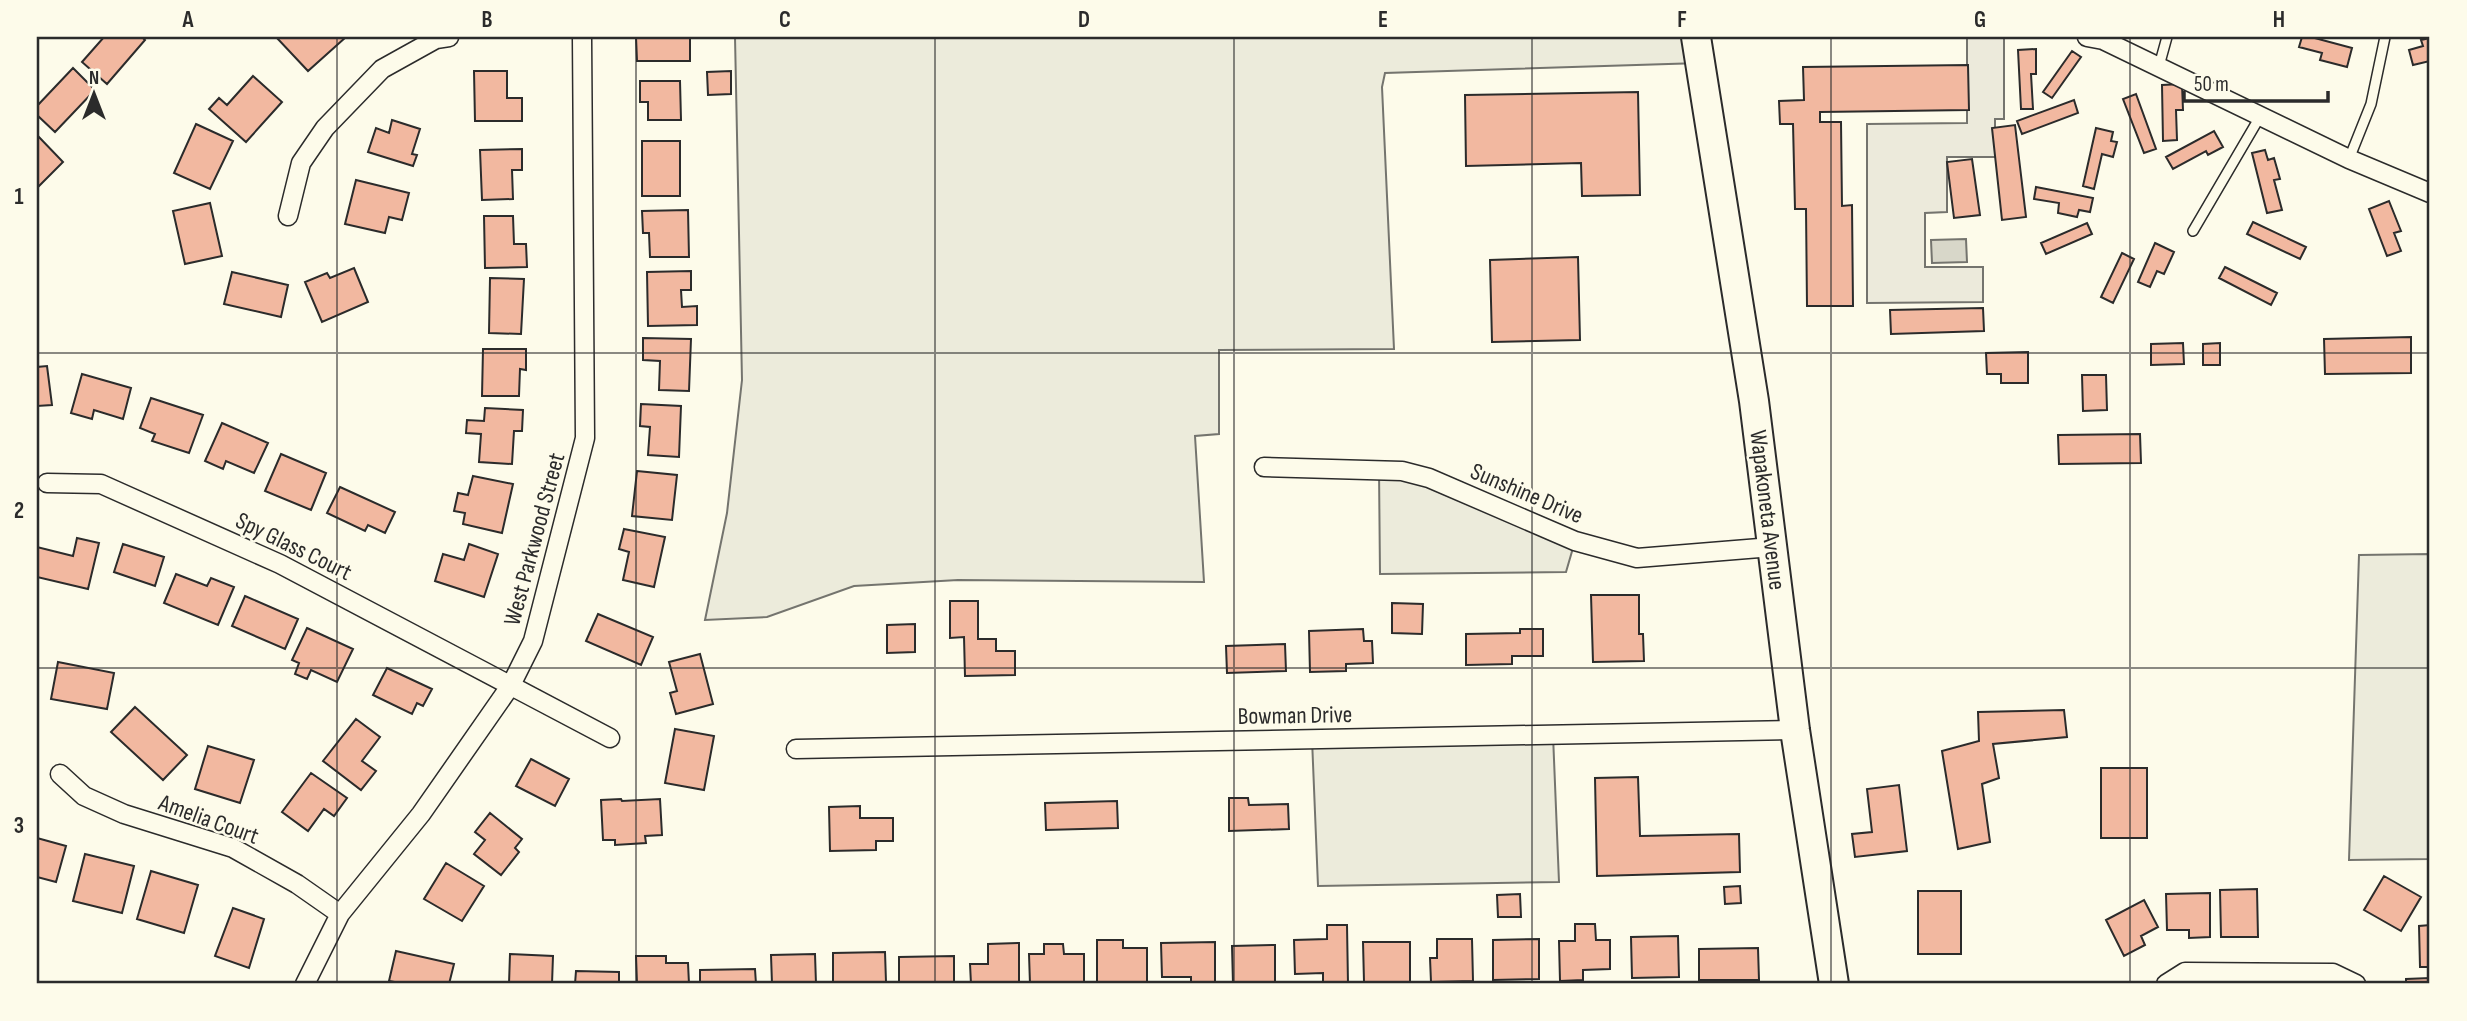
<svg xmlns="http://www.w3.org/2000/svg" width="2467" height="1021" font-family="'Sofia Sans Condensed',sans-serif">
  <rect width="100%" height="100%" fill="#fdfbea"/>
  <path fill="#ecebdb" stroke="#74746e" stroke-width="2" d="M735 37H1696L1700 63 1385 73 1382 87 1394 349 1219 350V434L1195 436 1204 582 958 580 854 586 767 617 705 620 727 513 742 380Z
    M1379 469 1402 471 1575 541 1566 572 1380 574Z
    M2430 554V859L2349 860 2359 555Z
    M1553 735 1559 882 1318 886 1312 739Z"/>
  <path fill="#eceadb" stroke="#74746e" stroke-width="2" d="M1967 37H2004V119H1995V157H1947V212L1925 213V267H1983V302L1867 303V124L1967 123Z"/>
  <path fill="#d8d7c9" stroke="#74746e" stroke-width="2" d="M1966 239 1967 262 1932 263 1931 240Z"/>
  <path fill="#f2b8a0" stroke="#2b2b2b" stroke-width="2" d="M104 37H142L145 40 107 84 82 62Z
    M276 37H346L308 71Z
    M636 37H690V61H637Z
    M2302 37H2311L2352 48 2347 67 2320 60 2322 53 2299 47Z
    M2430 38V61L2413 65 2409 50 2423 46 2421 40Z
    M2036 49V74H2031L2033 109H2021L2018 50Z
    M2072 51 2081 57 2052 98 2043 92Z
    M1968 65 1969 110 1820 112V122H1841L1842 206 1852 205 1853 306H1807L1806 209H1795L1793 124H1780L1779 101 1804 100 1803 67Z
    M73 68 95 90 55 132 37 115V106Z
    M474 71H507V98H522V121H475Z
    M731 71V94L708 95 707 72Z
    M253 76 282 102 246 142 209 109 219 98 227 105Z
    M640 81H680L681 120H648V102H640Z
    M2182 84 2183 110H2176L2177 140 2163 141 2162 85Z
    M1638 92 1640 195 1582 196 1581 163 1466 166 1465 95Z
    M2136 94 2156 149 2144 153 2123 99Z
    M2074 100 2078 113 2022 134 2017 121Z
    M392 120 420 129 412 154 417 155 413 166 368 152 376 128 389 133Z
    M196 124 233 141 210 189 174 173Z
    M2015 125 2026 217 2002 220 1992 128Z
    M2096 128 2113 132 2111 141 2117 142 2113 157 2102 154 2094 189 2083 186Z
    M2214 131 2223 147 2208 155 2206 151 2173 169 2166 157Z
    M37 135 63 162 37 188Z
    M642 141H680V196H642Z
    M522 149V170H512L513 199 482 200 480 150Z
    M2265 150 2268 160 2274 158 2280 179 2274 180 2282 210 2267 213 2252 153Z
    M1972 159 1980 215 1954 218 1947 162Z
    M356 180 409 193 402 220 389 217 385 233 345 224Z
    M2036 187 2093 198 2090 212 2079 210 2077 217 2058 213 2059 203 2034 199Z
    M2389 201 2401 231 2394 233 2401 251 2387 256 2369 209Z
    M210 203 222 256 185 264 173 211Z
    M688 210 689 257H650L649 233H643L642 211Z
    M484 216H513L514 244H526L527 267 485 268Z
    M2253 222 2306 247 2300 259 2247 234Z
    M2087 223 2092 234 2046 254 2041 243Z
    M2155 243 2174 252 2164 274 2157 271 2150 287 2138 282Z
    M2122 253 2134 259 2113 303 2101 297Z
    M1578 257 1580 340 1492 342 1490 260Z
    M2225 267 2277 293 2271 305 2219 278Z
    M354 268 368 302 322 322 305 282 327 273 330 278Z
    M691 271V290H681L682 307 697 306V325L648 326 647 272Z
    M232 272 288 285 281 317 224 304Z
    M490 278 524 279 521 334 489 333Z
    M1983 308 1984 331 1891 334 1890 310Z
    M2411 337V373L2325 374 2324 339Z
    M643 338 691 339 689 391 659 390 660 361 643 360Z
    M2183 343 2184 364 2151 365V344Z
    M2220 343V365H2203V344Z
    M483 349H526V370L520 369 519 396H482Z
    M2028 352V383H2001V374H1987L1986 353Z
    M47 366 52 405 37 406V367Z
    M82 374 131 388 123 419 94 410 92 419 71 413Z
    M2082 375H2106L2107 410 2083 411Z
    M151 398 203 415 189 453 152 441 155 434 140 428Z
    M641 404 681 406 679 457 648 455 650 427 640 426Z
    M485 408 523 410 522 431H514L512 464 479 462 481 434 466 433 467 420 484 421Z
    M222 423 268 443 254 473 226 461 223 469 205 461Z
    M2140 434 2141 463 2059 464 2058 435Z
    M281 454 326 473 311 510 265 491Z
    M637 471 677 475 672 520 632 516Z
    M473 476 513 484 502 533 463 524 465 513 454 511 458 493 468 495Z
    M340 487 395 512 385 533 368 525 365 531 327 513Z
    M624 529 665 537 654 587 623 580 629 552 619 549Z
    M77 538 99 543 88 589 37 577V547L73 556Z
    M123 544 164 557 155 586 114 572Z
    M469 544 498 554 484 597 435 581 443 554 464 560Z
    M176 574 207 586 211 578 234 587 218 625 164 603Z
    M1591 595H1639V634H1643L1644 661 1593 662Z
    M245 596 298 619 285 649 232 626Z
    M950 601H978V639H996V651H1015V675L965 676 964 637 950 638Z
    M1392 603 1423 604 1422 634 1392 633Z
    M598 614 653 637 641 665 586 641Z
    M915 624V652L887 653V625Z
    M307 628 353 649 337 682 311 670 307 679 295 674 299 663 292 660Z
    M1363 629 1364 641H1372L1373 663 1346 664V671L1310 672 1309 631Z
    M1520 629H1543V656H1512V664L1466 665V634L1520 633Z
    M1285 644 1286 671 1227 673 1226 646Z
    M700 654 713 704 676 714 670 693 677 691 669 662Z
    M58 662 114 673 107 709 51 699Z
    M387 668 432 689 423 706 417 703 412 714 373 695Z
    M135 707 187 755 163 780 111 732Z
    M2064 710 2067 737 1993 744 1999 778 1982 784 1990 842 1958 849 1942 751 1979 741 1978 712Z
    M356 719 380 737 362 761 376 771 361 790 323 761Z
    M675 729 714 736 704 790 665 783Z
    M208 746 254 760 240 803 195 789Z
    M531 759 569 779 555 806 516 786Z
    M2101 768H2147V838H2101Z
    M311 773 347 798 334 816 324 809 308 831 282 812Z
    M1638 777 1640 836 1739 834 1740 872 1597 876 1595 778Z
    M1899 785 1907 851 1855 857 1852 834 1872 832 1867 789Z
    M1229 798H1248L1249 805 1288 804 1289 829 1229 831Z
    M621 799 622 801 660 799 662 835 645 836 646 843 615 845V840H603L601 800Z
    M1117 801 1118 828 1046 830 1045 803Z
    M860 806V818H893V841H876V850L830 851 829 807Z
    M490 813 522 839 515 848 519 852 501 875 474 854 485 840 475 832Z
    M37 838 66 846 56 882 37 877Z
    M85 854 134 866 122 913 73 901Z
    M446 863 484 886 462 921 424 899Z
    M151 871 198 885 184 933 137 919Z
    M2384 876 2421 897 2401 931 2364 910Z
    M1740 886 1741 903 1725 904 1724 887Z
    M2257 889 2258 937H2221L2220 890Z
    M1918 891H1961V954H1918Z
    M2210 893V937L2189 938V930H2167L2166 894Z
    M1520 894 1521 917H1498L1497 895Z
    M2144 900 2158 927 2141 936 2145 945 2124 956 2106 920Z
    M233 908 264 919 249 968 215 956Z
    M1575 924H1595L1596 940H1610V969L1583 970V980L1560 981 1559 941H1575Z
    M1327 925H1347L1348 984H1323V973L1295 974 1294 940 1327 939Z
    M2430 925V967H2420L2419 926Z
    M1678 936 1679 977 1632 978 1631 937Z
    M1437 939H1472L1473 981 1431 982 1430 958H1437Z
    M1539 939V979L1493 980V940Z
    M1097 940H1123V948H1147V984H1097Z
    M1215 942V984H1191V977H1162L1161 943Z
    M1363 942H1410V982H1364Z
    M1019 943V984H971L970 964H988V944Z
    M1044 944H1063L1064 954H1084V984H1030L1029 954H1044Z
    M1275 945V984H1233L1232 946Z
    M1758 948 1759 980H1699V949Z
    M396 951 454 964 449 984H406L389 981Z
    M885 952 886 982 833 984V953Z
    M510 954 553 956 552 984H509Z
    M815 954 816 984H772L771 955Z
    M636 956H666V963H688L689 984H637Z
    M954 956V984H899V957Z
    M755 969 756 984H700V970Z
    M576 971 619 972V984H575Z
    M2430 978V984H2406V979Z"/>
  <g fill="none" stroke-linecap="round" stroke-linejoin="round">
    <defs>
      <path id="lane" d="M2159 66 2167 37
        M2349 159 2371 104 2385 37
        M2193 231 2261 115"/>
      <path id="street" d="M2087 37 2103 40 2349 159 2430 193
        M288 216 301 163 325 128 382 69 436 39 449 37
        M1264 467 1402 471 1429 478 1575 541 1637 558 1772 547
        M47 483 101 484 280 564 610 738
        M796 749 1795 730
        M60 774 84 796 124 814 233 848 297 884 340 914
        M305 984 340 914 421 814 511 685 533 641 585 438 582 37
        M2166 984 2185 972 2333 973 2356 984"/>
      <path id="primary" d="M1696 37 1754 401 1795 730 1834 984"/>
    </defs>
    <use href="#lane" stroke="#2b2b2b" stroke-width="12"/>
    <use href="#street" stroke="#2b2b2b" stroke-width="21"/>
    <use href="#primary" stroke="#2b2b2b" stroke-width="32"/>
    <use href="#lane" stroke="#fdfbea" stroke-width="9"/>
    <use href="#street" stroke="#fdfbea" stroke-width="18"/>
    <use href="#primary" stroke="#fdfbea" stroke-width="28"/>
  </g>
  <path fill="none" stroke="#2b2b2b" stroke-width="2" stroke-opacity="0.55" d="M337 37V984M636 37V984M935 37V984M1234 37V984M1532 37V984M1831 37V984M2130 37V984M37 353H2430M37 668H2430"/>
  <g text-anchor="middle" stroke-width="5" stroke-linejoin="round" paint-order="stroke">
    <g font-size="24" fill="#2b2b2b" stroke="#fdfbea">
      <text transform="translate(1527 493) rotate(23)" y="8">Sunshine Drive</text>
      <text transform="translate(1768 510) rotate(83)" y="8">Wapakoneta Avenue</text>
      <text transform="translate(534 539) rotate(-75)" y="8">West Parkwood Street</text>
      <text transform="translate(294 546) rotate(26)" y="8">Spy Glass Court</text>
      <text transform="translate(1295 715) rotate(-1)" y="8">Bowman Drive</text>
      <text transform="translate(209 819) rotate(20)" y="8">Amelia Court</text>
    </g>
  </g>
  <rect width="2467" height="1021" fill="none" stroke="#fdfbea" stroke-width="77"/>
  <g transform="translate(94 94)" stroke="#fdfbea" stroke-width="5" paint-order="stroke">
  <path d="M0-5L12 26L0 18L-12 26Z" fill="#2b2b2b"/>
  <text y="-10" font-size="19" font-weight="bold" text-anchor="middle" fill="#2b2b2b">N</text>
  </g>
  <path d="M2184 91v10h144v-10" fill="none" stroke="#2b2b2b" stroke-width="3.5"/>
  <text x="2194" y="91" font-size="21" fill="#2b2b2b" stroke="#fdfbea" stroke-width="5" paint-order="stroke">50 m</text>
  <rect x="38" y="38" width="2390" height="944" fill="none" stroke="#2b2b2b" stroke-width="2.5"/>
  <g font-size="23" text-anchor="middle" font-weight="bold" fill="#2b2b2b">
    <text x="188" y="27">A</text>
    <text x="487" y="27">B</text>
    <text x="785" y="27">C</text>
    <text x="1084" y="27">D</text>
    <text x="1383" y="27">E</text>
    <text x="1682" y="27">F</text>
    <text x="1980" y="27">G</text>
    <text x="2279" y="27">H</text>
    <text x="19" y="204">1</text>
    <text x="19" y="518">2</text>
    <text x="19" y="833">3</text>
  </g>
</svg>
